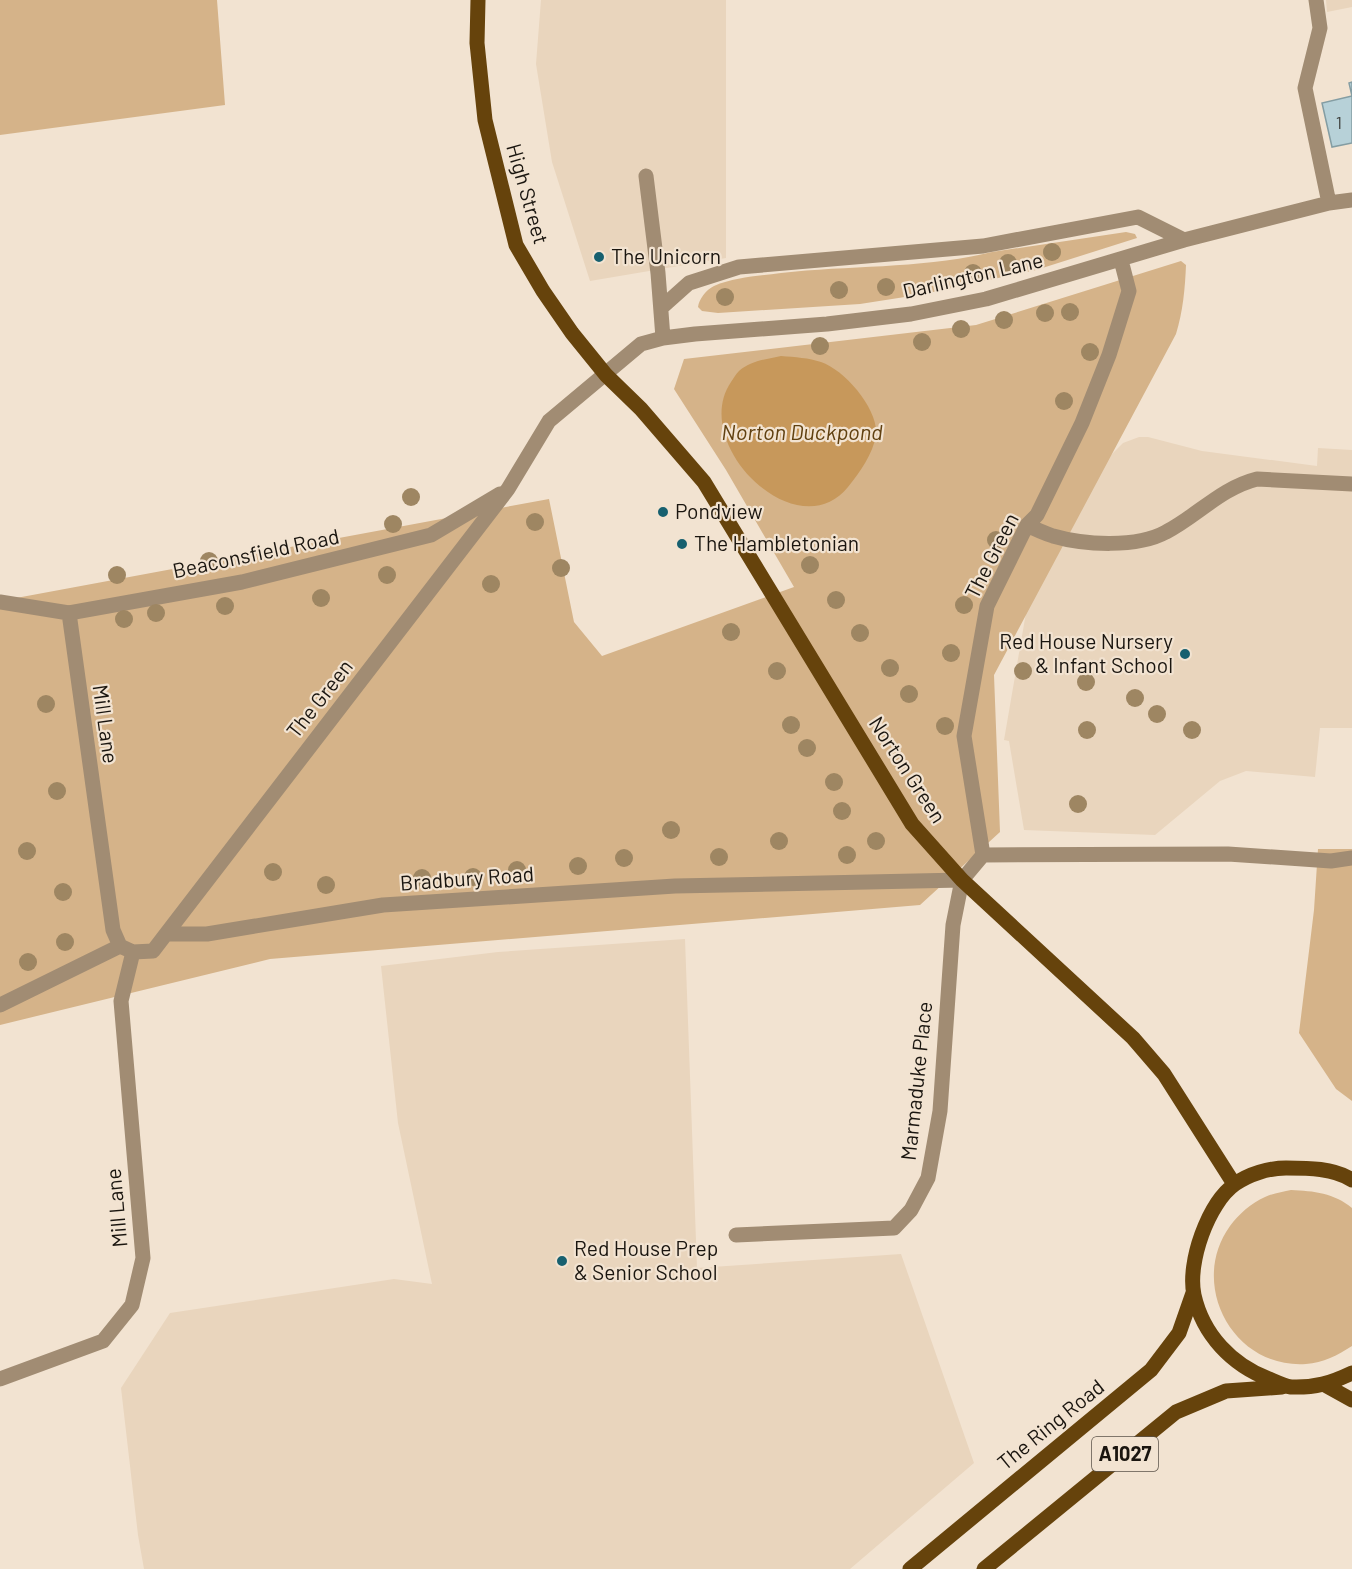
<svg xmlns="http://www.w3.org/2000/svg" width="1352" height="1569" font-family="Barlow,sans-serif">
  <rect width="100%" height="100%" fill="#f2e3d1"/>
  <path fill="#e9d5bd" d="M541 0H726V258L590 281 552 162 536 64Z
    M1326 0H1352V7L1327 12Z
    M1139 437H1148L1202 451 1317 466 1318 448 1352 450V728H1320L1315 777 1246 771 1220 781 1155 835 1024 830 1009 741 1004 740 1032 578 1105 461 1123 443Z
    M685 939 697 1268 901 1254 974 1463 850 1569H144L138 1535 121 1388 170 1313 394 1279 432 1284 398 1123 381 966 498 952Z"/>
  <path fill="#d5b389" d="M0 0H217L225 105 0 135Z
    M1126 232 1135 234 1137 238 1036 270 924 294 860 304 718 313 702 311 698 307C699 299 706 290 714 286 735 277 759 276 781 273 851 265 924 269 992 252Z
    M1181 261 1186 265C1185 289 1183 311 1176 334L994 675 1000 832 920 905 270 959 0 1025V601L549 499 574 622 602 656 794 587 726 470 674 389 684 359 976 325Z
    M1318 849H1352V1101L1336 1089 1299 1033 1314 910Z
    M1291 1190C1314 1191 1334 1193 1352 1208V1346C1338 1355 1323 1363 1306 1364 1233 1369 1188 1284 1230 1226 1239 1214 1251 1203 1265 1197 1273 1193 1283 1192 1291 1190Z"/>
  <path fill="#c7985b" d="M781 356C795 357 809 358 821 362 845 370 879 410 876 435 873 454 860 472 848 487 797 550 689 444 731 382 733 379 736 374 739 371 750 361 767 359 781 356Z"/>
  <path fill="#b7d1d8" stroke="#849da3" stroke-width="1.5" d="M1352 82V143L1332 147 1322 103 1352 96 1349 83Z"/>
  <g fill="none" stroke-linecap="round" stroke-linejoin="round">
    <path stroke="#a18c73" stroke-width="15" d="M1316 0 1320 28 1305 88 1329 203
      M646 176 658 273 663 338
      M661 308 689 283 739 267 983 246 1138 217 1184 240
      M1027 525C1035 529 1044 533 1053 536 1084 545 1137 548 1166 532 1197 516 1221 488 1257 479L1352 484
      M0 602 69 613 242 582 431 535 500 494
      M69 613 113 930 120 946
      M983 855 1228 854 1331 861 1352 858
      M166 934 508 489 549 421 641 344 663 338 695 334 827 324 911 314 986 299 1184 240 1329 203 1352 200
      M120 946 133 952 153 951 166 934H207L383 905 675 886 962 880
      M0 1005 120 946
      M736 1235 894 1228 911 1210 928 1178 940 1111 953 925 962 880 983 855 964 736 987 606 1027 525 1037 515 1082 423 1109 355 1129 291 1121 260
      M0 1379 103 1341 132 1305 143 1258 121 1001 133 952"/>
    <path stroke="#66430c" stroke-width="15" d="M478 0 477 43 485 120 516 245 543 291 572 333 606 375 641 409 704 482 912 824 962 880 1133 1038 1164 1074 1234 1184
      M1352 1180C1334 1168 1308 1168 1286 1168 1269 1168 1249 1174 1235 1184 1208 1203 1187 1263 1194 1295 1203 1335 1232 1365 1269 1379 1276 1382 1284 1386 1291 1387 1315 1388 1331 1383 1352 1373
      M1325 1385 1352 1400
      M910 1569 1151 1370 1179 1333 1193 1293
      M984 1569 1176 1412 1226 1391 1282 1387"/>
  </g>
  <g fill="#9e8662">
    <circle cx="1052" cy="252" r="9"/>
    <circle cx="1008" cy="263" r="9"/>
    <circle cx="973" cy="273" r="9"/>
    <circle cx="886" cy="287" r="9"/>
    <circle cx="839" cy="290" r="9"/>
    <circle cx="725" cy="297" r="9"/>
    <circle cx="1070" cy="312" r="9"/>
    <circle cx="1045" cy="313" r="9"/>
    <circle cx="1004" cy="320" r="9"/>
    <circle cx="961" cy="329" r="9"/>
    <circle cx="922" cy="342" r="9"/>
    <circle cx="820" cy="346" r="9"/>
    <circle cx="1090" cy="352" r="9"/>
    <circle cx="1064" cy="401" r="9"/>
    <circle cx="411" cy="497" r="9"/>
    <circle cx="535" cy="522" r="9"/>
    <circle cx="393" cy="524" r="9"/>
    <circle cx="996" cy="540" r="9"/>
    <circle cx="209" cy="561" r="9"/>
    <circle cx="810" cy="565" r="9"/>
    <circle cx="561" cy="568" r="9"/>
    <circle cx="117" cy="575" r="9"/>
    <circle cx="387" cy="575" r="9"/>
    <circle cx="491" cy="584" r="9"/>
    <circle cx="321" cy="598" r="9"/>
    <circle cx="836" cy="600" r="9"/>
    <circle cx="964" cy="605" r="9"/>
    <circle cx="225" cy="606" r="9"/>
    <circle cx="156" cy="613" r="9"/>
    <circle cx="124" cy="619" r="9"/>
    <circle cx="731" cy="632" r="9"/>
    <circle cx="860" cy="633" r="9"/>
    <circle cx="951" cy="653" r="9"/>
    <circle cx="890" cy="668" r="9"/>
    <circle cx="777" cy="671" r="9"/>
    <circle cx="1023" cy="671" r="9"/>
    <circle cx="1086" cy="682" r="9"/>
    <circle cx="909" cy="694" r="9"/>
    <circle cx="1135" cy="698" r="9"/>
    <circle cx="46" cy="704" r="9"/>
    <circle cx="1157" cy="714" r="9"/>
    <circle cx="791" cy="725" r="9"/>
    <circle cx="945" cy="726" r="9"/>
    <circle cx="1087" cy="730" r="9"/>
    <circle cx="1192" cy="730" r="9"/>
    <circle cx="807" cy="748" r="9"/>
    <circle cx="834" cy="782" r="9"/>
    <circle cx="57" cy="791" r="9"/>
    <circle cx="1078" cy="804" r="9"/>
    <circle cx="842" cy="811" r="9"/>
    <circle cx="671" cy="830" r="9"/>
    <circle cx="779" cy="841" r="9"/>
    <circle cx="876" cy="841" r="9"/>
    <circle cx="27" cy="851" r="9"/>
    <circle cx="847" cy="855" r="9"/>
    <circle cx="719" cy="857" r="9"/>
    <circle cx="624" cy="858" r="9"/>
    <circle cx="578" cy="866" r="9"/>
    <circle cx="517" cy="870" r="9"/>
    <circle cx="273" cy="872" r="9"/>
    <circle cx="473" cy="877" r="9"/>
    <circle cx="422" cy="878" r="9"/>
    <circle cx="326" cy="885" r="9"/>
    <circle cx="63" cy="892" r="9"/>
    <circle cx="65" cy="942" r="9"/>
    <circle cx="28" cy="962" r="9"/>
  </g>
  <g fill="#17606f" stroke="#f2e3d1" stroke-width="2">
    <circle cx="599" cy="257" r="6"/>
    <circle cx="663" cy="512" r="6"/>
    <circle cx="682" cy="544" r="6"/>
    <circle cx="1185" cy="654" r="6"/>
    <circle cx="562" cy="1261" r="6"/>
  </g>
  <g text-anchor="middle" stroke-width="4.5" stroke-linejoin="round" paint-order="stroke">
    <g font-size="18" fill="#414441">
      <text x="1339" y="129">1</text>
    </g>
    <rect fill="#f2e3d1" stroke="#5b5349" stroke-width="1.5" x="1092" y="1437" width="66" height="34" rx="4.5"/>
    <g font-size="20" font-weight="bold" fill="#1a150f">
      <text x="1125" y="1461">A1027</text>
    </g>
    <g font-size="21" fill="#1a150f" stroke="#f2e3d1">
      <text transform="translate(527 194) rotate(74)" y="7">High Street</text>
      <text transform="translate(973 276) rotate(-13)" y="7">Darlington Lane</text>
      <text transform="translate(256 554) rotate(-12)" y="7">Beaconsfield Road</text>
      <text transform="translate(992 556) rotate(-63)" y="7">The Green</text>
      <text transform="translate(320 699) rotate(-52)" y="7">The Green</text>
      <text transform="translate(105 724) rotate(82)" y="7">Mill Lane</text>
      <text transform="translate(907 770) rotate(57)" y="7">Norton Green</text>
      <text transform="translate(467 879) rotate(-4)" y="7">Bradbury Road</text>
      <text transform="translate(917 1081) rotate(-84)" y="7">Marmaduke Place</text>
      <text transform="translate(117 1208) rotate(-95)" y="7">Mill Lane</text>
      <text transform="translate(1051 1425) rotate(-39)" y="7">The Ring Road</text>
    </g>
    <g font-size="21" fill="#1a150f" stroke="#f2e3d1" text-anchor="start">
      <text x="611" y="264">The Unicorn</text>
      <text x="675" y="519">Pondview</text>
      <text x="694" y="551">The Hambletonian</text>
      <text x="1173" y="649" text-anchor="end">Red House Nursery<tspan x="1173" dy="24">&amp; Infant School</tspan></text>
      <text x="574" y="1256">Red House Prep<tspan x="574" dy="24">&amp; Senior School</tspan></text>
    </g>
    <g font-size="22" font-style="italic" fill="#604010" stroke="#f2e3d1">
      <text x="802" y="440">Norton Duckpond</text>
    </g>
  </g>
</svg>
